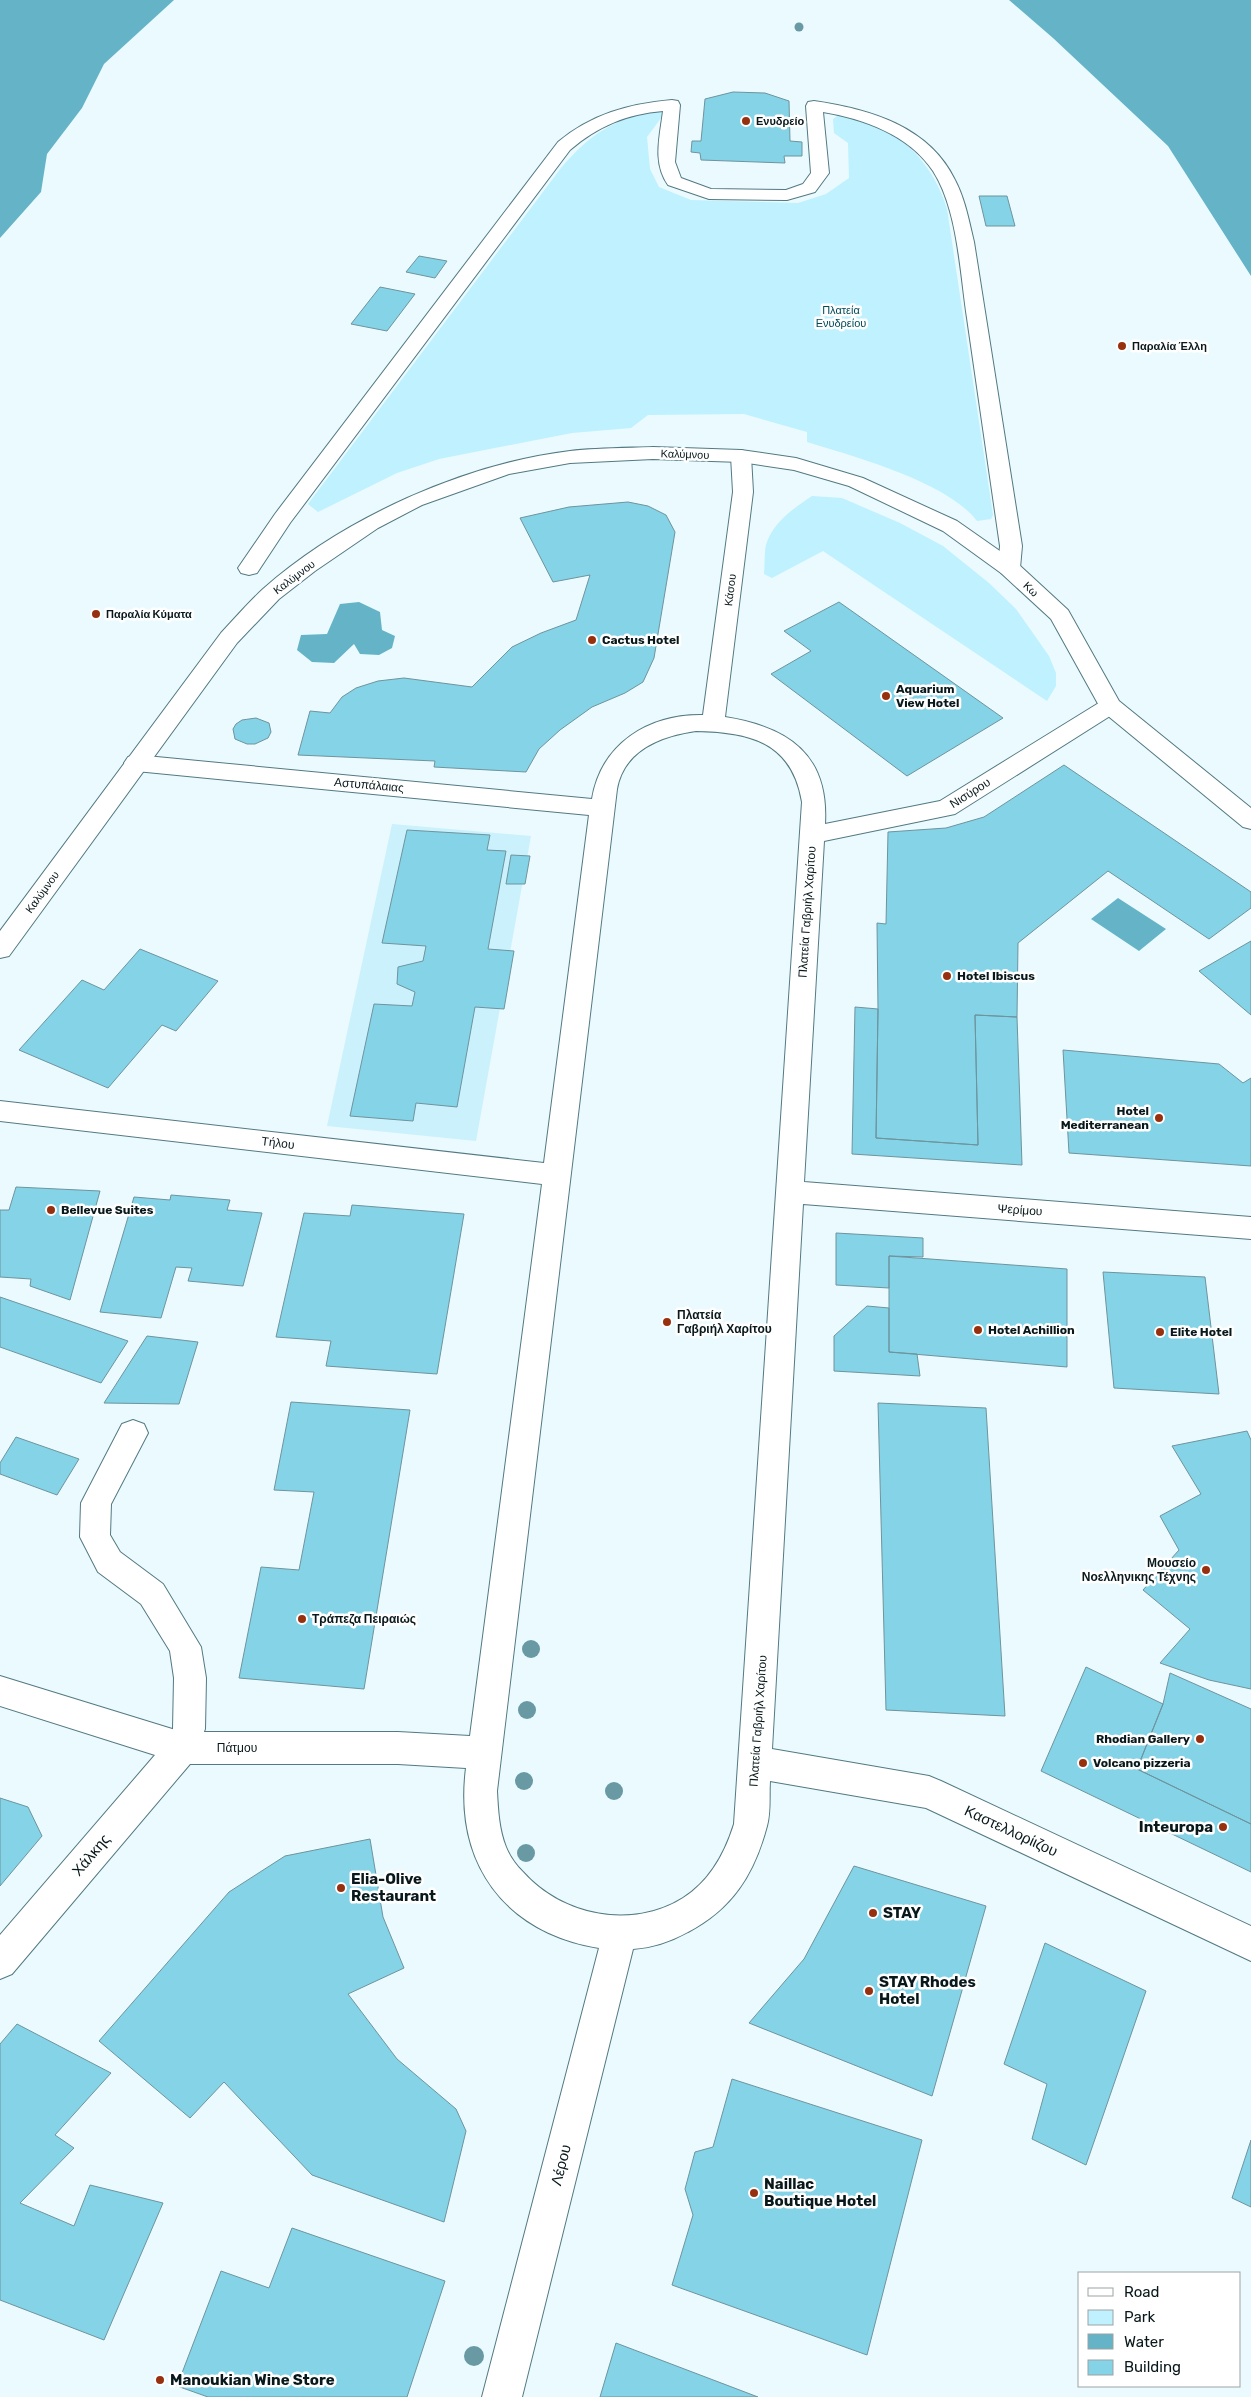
<svg xmlns="http://www.w3.org/2000/svg" width="1251" height="2397" font-family="Rubik,sans-serif">
  <rect width="100%" height="100%" fill="#eafafe"/>
  <path fill="#caf1fc" d="M392 824 531 836 476 1141 327 1126Z"/>
  <path fill="#bff1ff" d="M656 109 664 114 647 137 650 169 659 187 691 200 798 203 826 194 849 178 848 143 834 133 833 119 840 114C854 119 870 123 884 130 915 144 938 178 947 209L993 515 991 519 977 521C948 482 853 456 807 442V432L744 414 648 415 631 428 572 433 439 459 397 473 318 512 308 504 561 168C592 132 611 122 656 109Z
    M812 496 842 498 900 523 943 546 989 583 1016 609 1049 656 1056 673V686L1047 701 823 551 772 578 764 574C765 564 764 554 766 545 772 523 794 508 812 496Z"/>
  <path fill="#65b3c6" d="M0 0H174L104 64 82 108 47 154 41 192 0 238Z
    M1009 0H1251V276L1168 146 1053 38Z
    M359 602 380 612 382 630 395 636 392 648 379 655 360 654 354 644 334 663 312 662 297 650 301 635 327 634 340 604Z
    M1118 898 1166 929 1139 951 1091 919Z"/>
  <path fill="#84d3e7" stroke="#6e949e" d="M733 92 765 93 789 101 790 141 802 142V156H784L785 163 701 160 700 153 691 152 692 141H701L705 99Z
    M979 196H1007L1015 226H986Z
    M419 256 447 261 435 278 406 272Z
    M380 287 415 294 387 331 351 324Z
    M628 502 648 506 666 515 675 532 654 658 643 682 625 693 592 707 560 730 539 749 526 772 434 767 435 761 298 755 310 711 330 713 342 697 356 688 378 681 404 678 472 687 512 647 541 633 576 620 590 575 553 582 520 518 569 507Z
    M839 602 1003 718 907 776 771 674 811 651 784 631Z
    M256 718 269 723 271 732 268 738 255 744H247L235 739 233 729 236 724 242 720Z
    M1064 765 1251 892V908L1209 939 1108 871 1018 943 1017 1017 975 1015 978 1145 876 1138 878 1009 877 923 886 924 888 832 946 828 984 817Z
    M407 830 490 835 487 850 506 851 488 949 514 951 504 1009 475 1007 457 1107 416 1103 413 1121 350 1116 374 1004 412 1006 415 992 397 984 398 967 423 961 426 946 382 943Z
    M511 855 530 856 525 884H506Z
    M1251 941V1015L1199 971Z
    M140 949 218 981 176 1031 162 1025 108 1088 19 1050 82 980 104 990Z
    M855 1007 878 1009 876 1138 978 1145 975 1015 1017 1017 1022 1165 852 1154Z
    M1063 1050 1219 1064 1243 1083 1251 1078V1166L1069 1153Z
    M16 1187 100 1191 70 1300 30 1286 31 1279 0 1277V1210H9Z
    M171 1195 230 1200 227 1210 262 1213 243 1286 188 1281 192 1268 176 1267 161 1318 100 1312 134 1197 170 1200Z
    M352 1205 464 1214 437 1374 326 1366 331 1341 276 1337 304 1213 350 1216Z
    M836 1233 923 1238V1257L889 1256V1288L836 1285Z
    M889 1256 1067 1269V1367L889 1352Z
    M1103 1272 1205 1277 1219 1394 1114 1388Z
    M0 1297 128 1341 101 1383 0 1347Z
    M867 1306 889 1308V1352L917 1354 920 1376 834 1371V1336Z
    M147 1336 198 1342 179 1404 104 1403Z
    M291 1402 410 1410 364 1689 239 1678 261 1567 299 1570 314 1492 274 1490Z
    M878 1403 986 1408 1005 1716 886 1710Z
    M1247 1431 1251 1440V1689L1209 1680 1160 1663 1190 1629 1143 1590 1179 1550 1160 1516 1201 1494 1172 1446Z
    M16 1437 79 1459 57 1495 0 1474V1463Z
    M1086 1667 1163 1704 1137 1769 1251 1824V1872L1041 1771Z
    M1170 1673 1251 1709V1824L1137 1769 1163 1704Z
    M0 1798 28 1807 42 1836 0 1886Z
    M370 1839 383 1917 404 1968 348 1994 397 2059 456 2109 466 2131 444 2222 312 2175 224 2082 190 2118 99 2041 229 1892 285 1856Z
    M854 1866 986 1906 932 2096 749 2023 804 1959Z
    M1045 1943 1146 1991 1086 2165 1032 2139 1047 2084 1004 2064Z
    M17 2024 111 2073 55 2135 74 2148 20 2203 74 2226 90 2185 163 2203 104 2340 0 2300V2044Z
    M732 2079 922 2140 867 2355 672 2285 693 2215 685 2189 695 2152 713 2147Z
    M1251 2140V2207L1232 2198Z
    M292 2228 445 2281 407 2397H208L177 2386 221 2271 269 2288Z
    M616 2343 758 2397H600Z"/>
  <g fill="none" stroke-linecap="round" stroke-linejoin="round">
    <defs>
      <path id="lane" d="M672 100 678 101 680 105 675 162 681 178 711 189 786 190 803 184 811 173 806 106 808 102 814 101C869 109 929 126 955 180 965 199 969 221 974 242L1022 546 1020 568 1017 573 1009 575 1001 573 998 568 1000 546C989 470 978 394 967 318 960 273 958 210 933 171 909 135 864 119 823 112L829 173 815 192 787 200 709 199 668 185C652 162 660 136 663 111 627 114 598 126 570 150L290 523 257 573 249 575 241 573 238 568 275 514 558 142C592 114 628 104 672 100Z
        M133 1420 144 1424 148 1433 111 1504 110 1535 120 1552 163 1584 201 1647 206 1678 205 1729 194 1759 182 1764 170 1759 166 1748 173 1729 174 1678 170 1651 141 1604 98 1572 80 1537 81 1503 122 1424Z"/>
      <path id="street" d="M741 450 748 452 751 456 753 492 725 717C789 727 829 755 825 824L940 801 1102 701 1110 698 1118 701 1121 706 1118 711 955 814 824 841 804 1182 1251 1217V1239L803 1204 772 1749 929 1776 941 1781 1251 1926V1961L926 1808 770 1781C769 1795 771 1812 767 1826 754 1875 732 1909 688 1932 672 1941 652 1948 633 1949L522 2397H482L599 1948C504 1932 454 1863 466 1768L398 1764H190L12 1974 0 1979V1935L155 1755 0 1706V1676L182 1732H398L470 1736 542 1184 0 1121V1101L544 1163 589 815 136 771 128 769 124 763 128 757 136 755 592 799C601 744 648 714 703 715L733 492 731 456 734 452ZM696 731C750 732 792 742 802 802L734 1824C725 1853 710 1881 683 1898 632 1930 562 1916 523 1872 516 1865 510 1857 506 1847 499 1830 498 1810 497 1791L617 789C624 750 661 736 696 731Z"/>
      <path id="secondary" d="M653 447 741 450 796 458 863 478 957 521 1017 563 1068 610 1119 701 1251 808V829L1243 827 1102 711 1051 619 1001 573 943 531 849 486 794 470 741 462 653 459 570 463 509 474 422 505 378 528 315 571 279 599 237 643 9 956 0 958V931L221 633C235 618 248 603 263 589 343 518 464 464 570 451 597 448 625 448 653 447Z"/>
    </defs>
    <use href="#lane" stroke="#537982" stroke-width="2"/>
    <use href="#street" stroke="#537982" stroke-width="2"/>
    <use href="#secondary" stroke="#537982" stroke-width="2"/>
    <use href="#lane" fill="#fff" fill-rule="evenodd"/>
    <use href="#street" fill="#fff" fill-rule="evenodd"/>
    <use href="#secondary" fill="#fff" fill-rule="evenodd"/>
  </g>
  <g fill="#6999a3">
    <circle cx="799" cy="27" r="4.5"/>
    <circle cx="531" cy="1649" r="9"/>
    <circle cx="527" cy="1710" r="9"/>
    <circle cx="524" cy="1781" r="9"/>
    <circle cx="614" cy="1791" r="9"/>
    <circle cx="526" cy="1853" r="9"/>
    <circle cx="474" cy="2356" r="10"/>
  </g>
  <g fill="#97300e" stroke="#fff" stroke-width="2">
    <circle cx="746" cy="121" r="5"/>
    <circle cx="1122" cy="346" r="5"/>
    <circle cx="96" cy="614" r="5"/>
    <circle cx="592" cy="640" r="5"/>
    <circle cx="886" cy="696" r="5"/>
    <circle cx="947" cy="976" r="5"/>
    <circle cx="1159" cy="1118" r="5"/>
    <circle cx="51" cy="1210" r="5"/>
    <circle cx="667" cy="1322" r="5"/>
    <circle cx="978" cy="1330" r="5"/>
    <circle cx="1160" cy="1332" r="5"/>
    <circle cx="1206" cy="1570" r="5"/>
    <circle cx="302" cy="1619" r="5"/>
    <circle cx="1200" cy="1739" r="5"/>
    <circle cx="1083" cy="1763" r="5"/>
    <circle cx="1223" cy="1827" r="5"/>
    <circle cx="341" cy="1888" r="5"/>
    <circle cx="873" cy="1913" r="5"/>
    <circle cx="869" cy="1991" r="5"/>
    <circle cx="754" cy="2193" r="5"/>
    <circle cx="160" cy="2380" r="5"/>
  </g>
  <g text-anchor="middle" stroke-width="5" stroke-linejoin="round" paint-order="stroke">
    <g font-size="11" font-weight="bold" fill="#08181b" stroke="#fff" text-anchor="start">
      <text x="756" y="125">Ενυδρείο</text>
      <text x="1132" y="350">Παραλία Έλλη</text>
      <text x="106" y="618">Παραλία Κύματα</text>
    </g>
    <g font-size="11" fill="#004a58" stroke="#fff">
      <text x="841" y="314">Πλατεία<tspan x="841" dy="13">Ενυδρείου</tspan></text>
    </g>
    <g font-size="11" fill="#08181b" stroke="#fff">
      <text transform="translate(685 454) rotate(2)" y="4">Καλύμνου</text>
      <text transform="translate(294 577) rotate(-37)" y="4">Καλύμνου</text>
      <text transform="translate(1031 589) rotate(43)" y="4">Κω</text>
      <text transform="translate(730 590) rotate(-83)" y="4">Κάσου</text>
      <text transform="translate(42 892) rotate(-54)" y="4">Καλύμνου</text>
    </g>
    <g font-size="12" font-weight="bold" fill="#08181b" stroke="#fff" text-anchor="start">
      <text x="602" y="644">Cactus Hotel</text>
      <text x="896" y="693">Aquarium<tspan x="896" dy="14">View Hotel</tspan></text>
      <text x="957" y="980">Hotel Ibiscus</text>
      <text x="1149" y="1115" text-anchor="end">Hotel<tspan x="1149" dy="14">Mediterranean</tspan></text>
      <text x="61" y="1214">Bellevue Suites</text>
      <text x="677" y="1319">Πλατεία<tspan x="677" dy="14">Γαβριήλ Χαρίτου</tspan></text>
      <text x="988" y="1334">Hotel Achillion</text>
      <text x="1170" y="1336">Elite Hotel</text>
      <text x="1196" y="1567" text-anchor="end">Μουσείο<tspan x="1196" dy="14">Νοελληνικης Τέχνης</tspan></text>
      <text x="312" y="1623">Τράπεζα Πειραιώς</text>
      <text x="1190" y="1743" text-anchor="end">Rhodian Gallery</text>
      <text x="1093" y="1767">Volcano pizzeria</text>
    </g>
    <g font-size="12" fill="#08181b" stroke="#fff">
      <text transform="translate(369 785) rotate(5)" y="4">Αστυπάλαιας</text>
      <text transform="translate(970 793) rotate(-32)" y="4">Νισύρου</text>
      <text transform="translate(807 912) rotate(-86)" y="4">Πλατεία Γαβριήλ Χαρίτου</text>
      <text transform="translate(278 1143) rotate(7)" y="4">Τήλου</text>
      <text transform="translate(1020 1210) rotate(4)" y="4">Ψερίμου</text>
      <text transform="translate(758 1721) rotate(-86)" y="4">Πλατεία Γαβριήλ Χαρίτου</text>
      <text x="237" y="1752">Πάτμου</text>
    </g>
    <g font-size="15" font-weight="bold" fill="#08181b" stroke="#fff" text-anchor="start">
      <text x="1213" y="1832" text-anchor="end">Inteuropa</text>
      <text x="351" y="1884">Elia-Olive<tspan x="351" dy="17">Restaurant</tspan></text>
      <text x="883" y="1918">STAY</text>
      <text x="879" y="1987">STAY Rhodes<tspan x="879" dy="17">Hotel</tspan></text>
      <text x="764" y="2189">Naillac<tspan x="764" dy="17">Boutique Hotel</tspan></text>
      <text x="170" y="2385">Manoukian Wine Store</text>
    </g>
    <g font-size="15" fill="#08181b" stroke="#fff">
      <text transform="translate(1011 1831) rotate(25)" y="5">Καστελλορίιζου</text>
      <text transform="translate(91 1855) rotate(-50)" y="5">Χάλκης</text>
      <text transform="translate(561 2165) rotate(-76)" y="5">Λέρου</text>
    </g>
  </g>
  <rect x="1078" y="2272" width="162" height="115" fill="#ffffff" stroke="#9ca3a4"/>
  <rect x="1088" y="2288" width="25" height="8" fill="#ffffff" stroke="#9ca3a4"/>
  <text x="1124" y="2297" font-size="15" fill="#08181b">Road</text>
  <rect x="1088" y="2310" width="25" height="15" fill="#bff1ff" stroke="#9ca3a4"/>
  <text x="1124" y="2322" font-size="15" fill="#08181b">Park</text>
  <rect x="1088" y="2334" width="25" height="15" fill="#65b3c6" stroke="#9ca3a4"/>
  <text x="1124" y="2347" font-size="15" fill="#08181b">Water</text>
  <rect x="1088" y="2360" width="25" height="15" fill="#84d3e7" stroke="#9ca3a4"/>
  <text x="1124" y="2372" font-size="15" fill="#08181b">Building</text>
</svg>
